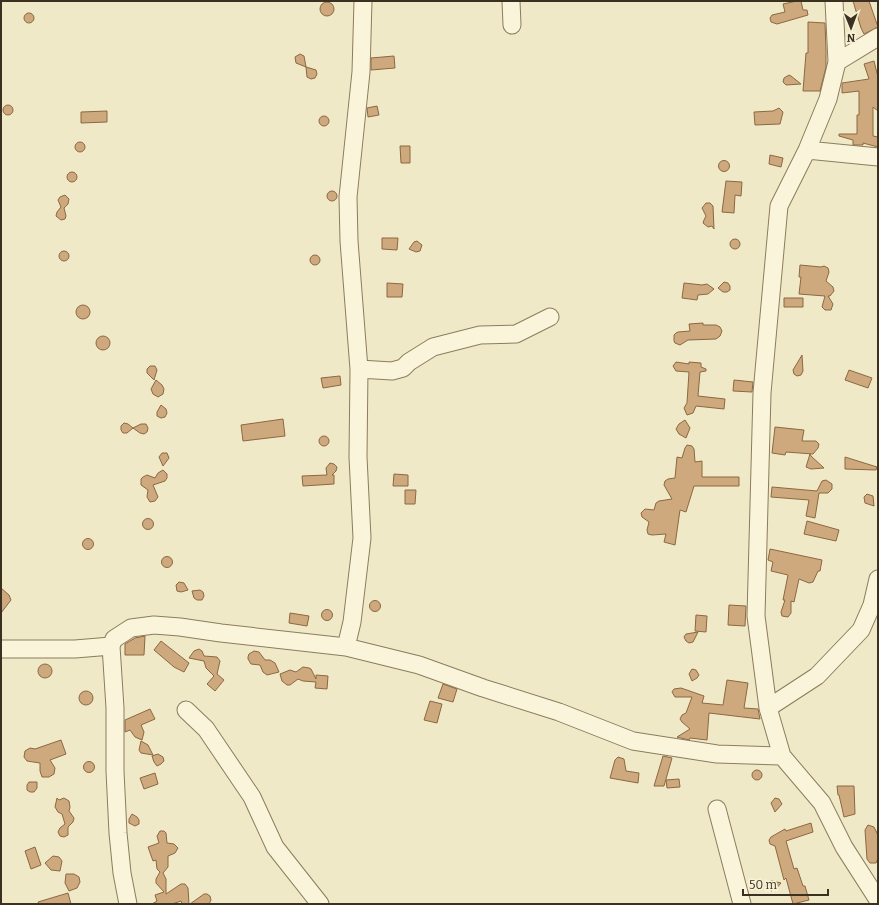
<svg xmlns="http://www.w3.org/2000/svg" width="879" height="905" font-family="Bitter,serif">
  <rect width="100%" height="100%" fill="#f0e9c7"/>
  <path fill="#cea97d" stroke="#8c6841" d="M797 1H801L803 10H807L808 15 777 24 771 22 770 18 772 15 785 12 783 4Z
    M853 1H869L878 27 864 34 861 28Z
    M320 9a7 7 0 1 1 14 0a7 7 0 1 1-14 0Z
    M24 18a5 5 0 1 1 10 0a5 5 0 1 1-10 0Z
    M808 22 825 23 826 50V67L820 91H803L806 53H808Z
    M300 54 304 56 306 67 316 70 317 74 315 78 311 79 307 77 306 67 296 63 295 57Z
    M394 56 395 68 371 70V58Z
    M874 61 878 77V111L873 107V136L878 137V147L863 143V145H853V140L839 136V134H857V115H859V91L842 93V83L869 79 864 64Z
    M789 75 791 76 801 84 786 85 783 82 784 78Z
    M3 110a5 5 0 1 1 10 0a5 5 0 1 1-10 0Z
    M377 106 379 115 368 117 367 108Z
    M779 108 783 112 780 124 755 125 754 112 773 111Z
    M107 111V122L81 123V112Z
    M319 121a5 5 0 1 1 10 0a5 5 0 1 1-10 0Z
    M75 147a5 5 0 1 1 10 0a5 5 0 1 1-10 0Z
    M400 146H410V163H401Z
    M770 155 783 158 781 167 769 164Z
    M718.5 166a5.5 5.5 0 1 1 11 0a5.5 5.5 0 1 1-11 0Z
    M67 177a5 5 0 1 1 10 0a5 5 0 1 1-10 0Z
    M726 181 742 182 741 196 735 195 734 213 722 212Z
    M327 196a5 5 0 1 1 10 0a5 5 0 1 1-10 0Z
    M65 195 69 199 68 204 64 208 66 216 65 219 61 220 56 216 57 212 61 207 58 200 60 197Z
    M706 203H710L713 206 714 229 712 226 708 227 703 223 704 220 706 216 702 208Z
    M382 238H398L397 250 382 249Z
    M730 244a5 5 0 1 1 10 0a5 5 0 1 1-10 0Z
    M417 241 422 245 420 251 416 252 409 249 414 242Z
    M59 256a5 5 0 1 1 10 0a5 5 0 1 1-10 0Z
    M310 260a5 5 0 1 1 10 0a5 5 0 1 1-10 0Z
    M800 265 821 267 824 266 828 268 829 272 826 281 833 287 834 291 830 296H828L833 304 831 310H825L822 307 825 296 799 294 801 277H799Z
    M724 282 728 283 730 286V290L727 292H723L718 288Z
    M387 283 403 284 402 297H387Z
    M684 283 702 285 707 284 714 289 708 294 698 295 697 300 682 298Z
    M784 298H803V307H784Z
    M76 312a7 7 0 1 1 14 0a7 7 0 1 1-14 0Z
    M703 323V325H716L720 327 722 331 720 336 716 339 688 340 680 345 675 343 674 341V335L676 333 678 332 690 331 689 324Z
    M96 343a7 7 0 1 1 14 0a7 7 0 1 1-14 0Z
    M802 355 803 371 801 375 797 376 794 374 793 370Z
    M676 362 689 364V362L701 363V367L706 369V371L700 372 698 396 725 399 724 409 696 406 693 413 687 415 684 408 687 403 689 372 676 371 673 366Z
    M150 366H155L157 370 154 380 147 373V369Z
    M849 370 872 378 868 388 845 380Z
    M340 376 341 385 323 388 321 378Z
    M156 380 162 385 164 389 163 394 158 397 153 394 151 389Z
    M734 380 753 382 752 392 733 391Z
    M161 405 166 409 167 413 165 417 161 418 157 416V412Z
    M283 419 285 436 243 441 241 425Z
    M685 420 690 428 686 438 679 434 676 429 679 424Z
    M124 423 128 424 133 428 127 433H123L121 430V426Z
    M141 424H146L148 428 147 432 144 434 140 433 133 428Z
    M775 427 804 430 802 441H816L819 444 818 448 813 454 786 452 785 455 772 453Z
    M319 441a5 5 0 1 1 10 0a5 5 0 1 1-10 0Z
    M687 445 692 446 694 449 695 462 702 461V477H739V486H694L686 512 680 510 675 545 664 542 666 534 652 535 648 534 647 530 649 522 642 517 641 513 645 509 654 510 656 503 659 501 672 499 664 485 665 481 668 479 675 478 677 457 682 458 685 448Z
    M162 453H167L169 458 163 466 159 457Z
    M810 454 811 456 824 468 811 469 806 467Z
    M845 457 877 467 876 470 845 469Z
    M330 463 334 464 337 467 336 471 332 475H334V484L303 486 302 476 327 475 326 468Z
    M163 470 167 474V478L165 481 153 485 158 497 155 501 150 502 147 497 148 490 141 485V479L143 477 147 475 155 478 158 473Z
    M394 474 408 475V486H393Z
    M826 480 832 484V489L828 493H819L815 518 806 516 809 500 771 497 772 487 817 491 822 481Z
    M405 490H416L415 504H405Z
    M867 494 873 496 874 506 865 503 864 497Z
    M142.5 524a5.5 5.5 0 1 1 11 0a5.5 5.5 0 1 1-11 0Z
    M807 521 839 530 836 541 804 534Z
    M82.5 544a5.5 5.5 0 1 1 11 0a5.5 5.5 0 1 1-11 0Z
    M770 549 822 560 820 571H818L813 582 809 583 799 579 794 602 791 601V613L788 617 782 616 781 612 785 600H783L788 575 771 571 773 562 768 560Z
    M161.5 562a5.5 5.5 0 1 1 11 0a5.5 5.5 0 1 1-11 0Z
    M179 582 184 583 188 590 181 592 177 591 176 585Z
    M1 588 9 595 11 600 1 613Z
    M200 590 203 592 204 596 202 600H197L194 598 192 591Z
    M369.5 606a5.5 5.5 0 1 1 11 0a5.5 5.5 0 1 1-11 0Z
    M729 605 746 606 745 626 728 625Z
    M321.5 615a5.5 5.5 0 1 1 11 0a5.5 5.5 0 1 1-11 0Z
    M290 613 309 616 307 626 289 623Z
    M696 615 707 616 706 632 695 631Z
    M698 632 693 642 689 643 686 641 684 637 686 634Z
    M145 636 144 655H125V644L135 638Z
    M161 641 189 663 184 672 174 667 154 650Z
    M199 649 202 651 204 656 217 657 220 661 217 674 224 680 215 691 207 684 214 676 206 668 204 661 189 658 194 651Z
    M254 651 259 652 265 660H270L275 663 279 672 267 675 263 672 260 665 251 664 248 659V657L249 654Z
    M38 671a7 7 0 1 1 14 0a7 7 0 1 1-14 0Z
    M303 667 309 668 311 669 316 679V675L328 676 327 689 315 688 316 682 303 681 298 679 290 685H287L282 681 280 674 290 670 296 672Z
    M692 669 696 670 699 675 697 678 692 681 689 674Z
    M727 680 748 683 744 708 758 709 760 719 709 713 707 740 690 738 689 740 677 737 690 729 682 722 680 719 682 715 686 713 692 697H675L672 692 674 689 681 688 704 696 702 703 723 705Z
    M443 684 457 689 453 702 438 698Z
    M79 698a7 7 0 1 1 14 0a7 7 0 1 1-14 0Z
    M430 701 442 704 437 723 424 720Z
    M150 709 155 719 141 725 144 732 142 740 135 737 130 730 125 732V720Z
    M61 740 66 754 50 760 55 768 54 774 49 777H42L40 771V763L27 761 24 757 25 751 30 748 35 749Z
    M141 741 148 745 153 755 141 753 139 750Z
    M158 754 163 757 164 761 161 764 157 766 154 762 152 756Z
    M663 756 672 758 664 786H654Z
    M618 757 624 759 626 771 639 773 638 783 610 778 615 760Z
    M83.5 767a5.5 5.5 0 1 1 11 0a5.5 5.5 0 1 1-11 0Z
    M752 775a5 5 0 1 1 10 0a5 5 0 1 1-10 0Z
    M155 773 158 784 144 789 140 778Z
    M679 779 680 787 667 788 666 780Z
    M29 782H37V788L34 792H30L27 790V785Z
    M837 786H854L855 814 844 817 839 795H838Z
    M57 798 59 800 64 798 69 801 70 807 69 811 74 818 73 822 68 827V835L64 837 60 836 58 832 60 828 65 824 62 814 58 812 55 807Z
    M775 798 779 799 782 804 775 812 771 803Z
    M132 814 137 817 139 820V824L135 826 129 823V819Z
    M811 823 813 832 786 841 794 869 797 868 803 886H805L809 900 793 904 786 878 784 880 775 846 770 844 769 840 771 837 785 829 786 831Z
    M868 825 874 827 878 835V858L876 863H870L867 859 865 830Z
    M160 831H164L166 833 167 843 174 844 178 848 175 853 168 856V867L163 873 166 879V894L181 884H185L188 888 189 904H182L181 901 172 904H152L157 901 155 895 164 892 156 883V879L160 872 157 869 156 860 153 861 148 847 159 843 157 836Z
    M35 847 41 865 31 869 25 851Z
    M53 856 59 857 62 861 60 871 51 870 45 863Z
    M66 874H74L79 877 80 882 77 888 69 891 65 883Z
    M772 881 781 883 775 890 771 891 767 889 766 885 768 882Z
    M68 893 71 904H39L38 902Z
    M204 894H207L210 896 211 900 209 904H190Z"/>
  <g fill="none" stroke-linecap="round" stroke-linejoin="round">
    <defs>
      <path id="minor" d="M511 1 512 25
        M834 1 837 62 828 99 807 150 779 206 762 393 756 616 768 708 782 756 822 803 844 847 878 900
        M837 62 878 37
        M807 150 878 157
        M359 369 392 371 403 368 409 362 433 347 480 335 516 334 550 317
        M111 646 115 708V771L118 833 122 873 128 904
        M346 647 352 622 362 538 358 457 359 369 349 241 348 197 361 72 363 1
        M1 649H75L111 646 114 639 131 628 154 625 180 627 221 633 346 647 419 665 483 688 559 712 633 741 717 754 782 756
        M768 708 817 676 861 630 872 605 878 579
        M186 710 206 729 252 797 275 847 320 904
        M717 809 742 904"/>
    </defs>
    <use href="#minor" stroke="#8c7c5c" stroke-width="19"/>
    <use href="#minor" stroke="#faf4db" stroke-width="17"/>
  </g>
  <rect width="879" height="905" fill="none" stroke="#3c3120" stroke-width="4"/>
  <g transform="translate(851 28) rotate(179)" stroke="#f7f2d7" stroke-width="3" paint-order="stroke">
  <path d="M0-3L7 15L0 10L-7 15Z" fill="#3c3120"/>
  <text y="-6" font-size="11" font-weight="bold" text-anchor="middle" fill="#3c3120">N</text>
  </g>
  <path d="M743 889v6h85v-6" fill="none" stroke="#3c3120" stroke-width="2"/>
  <text x="749" y="889" font-size="12" fill="#3c3120" stroke="#f7f2d7" stroke-width="3" paint-order="stroke">50 m</text>
</svg>
